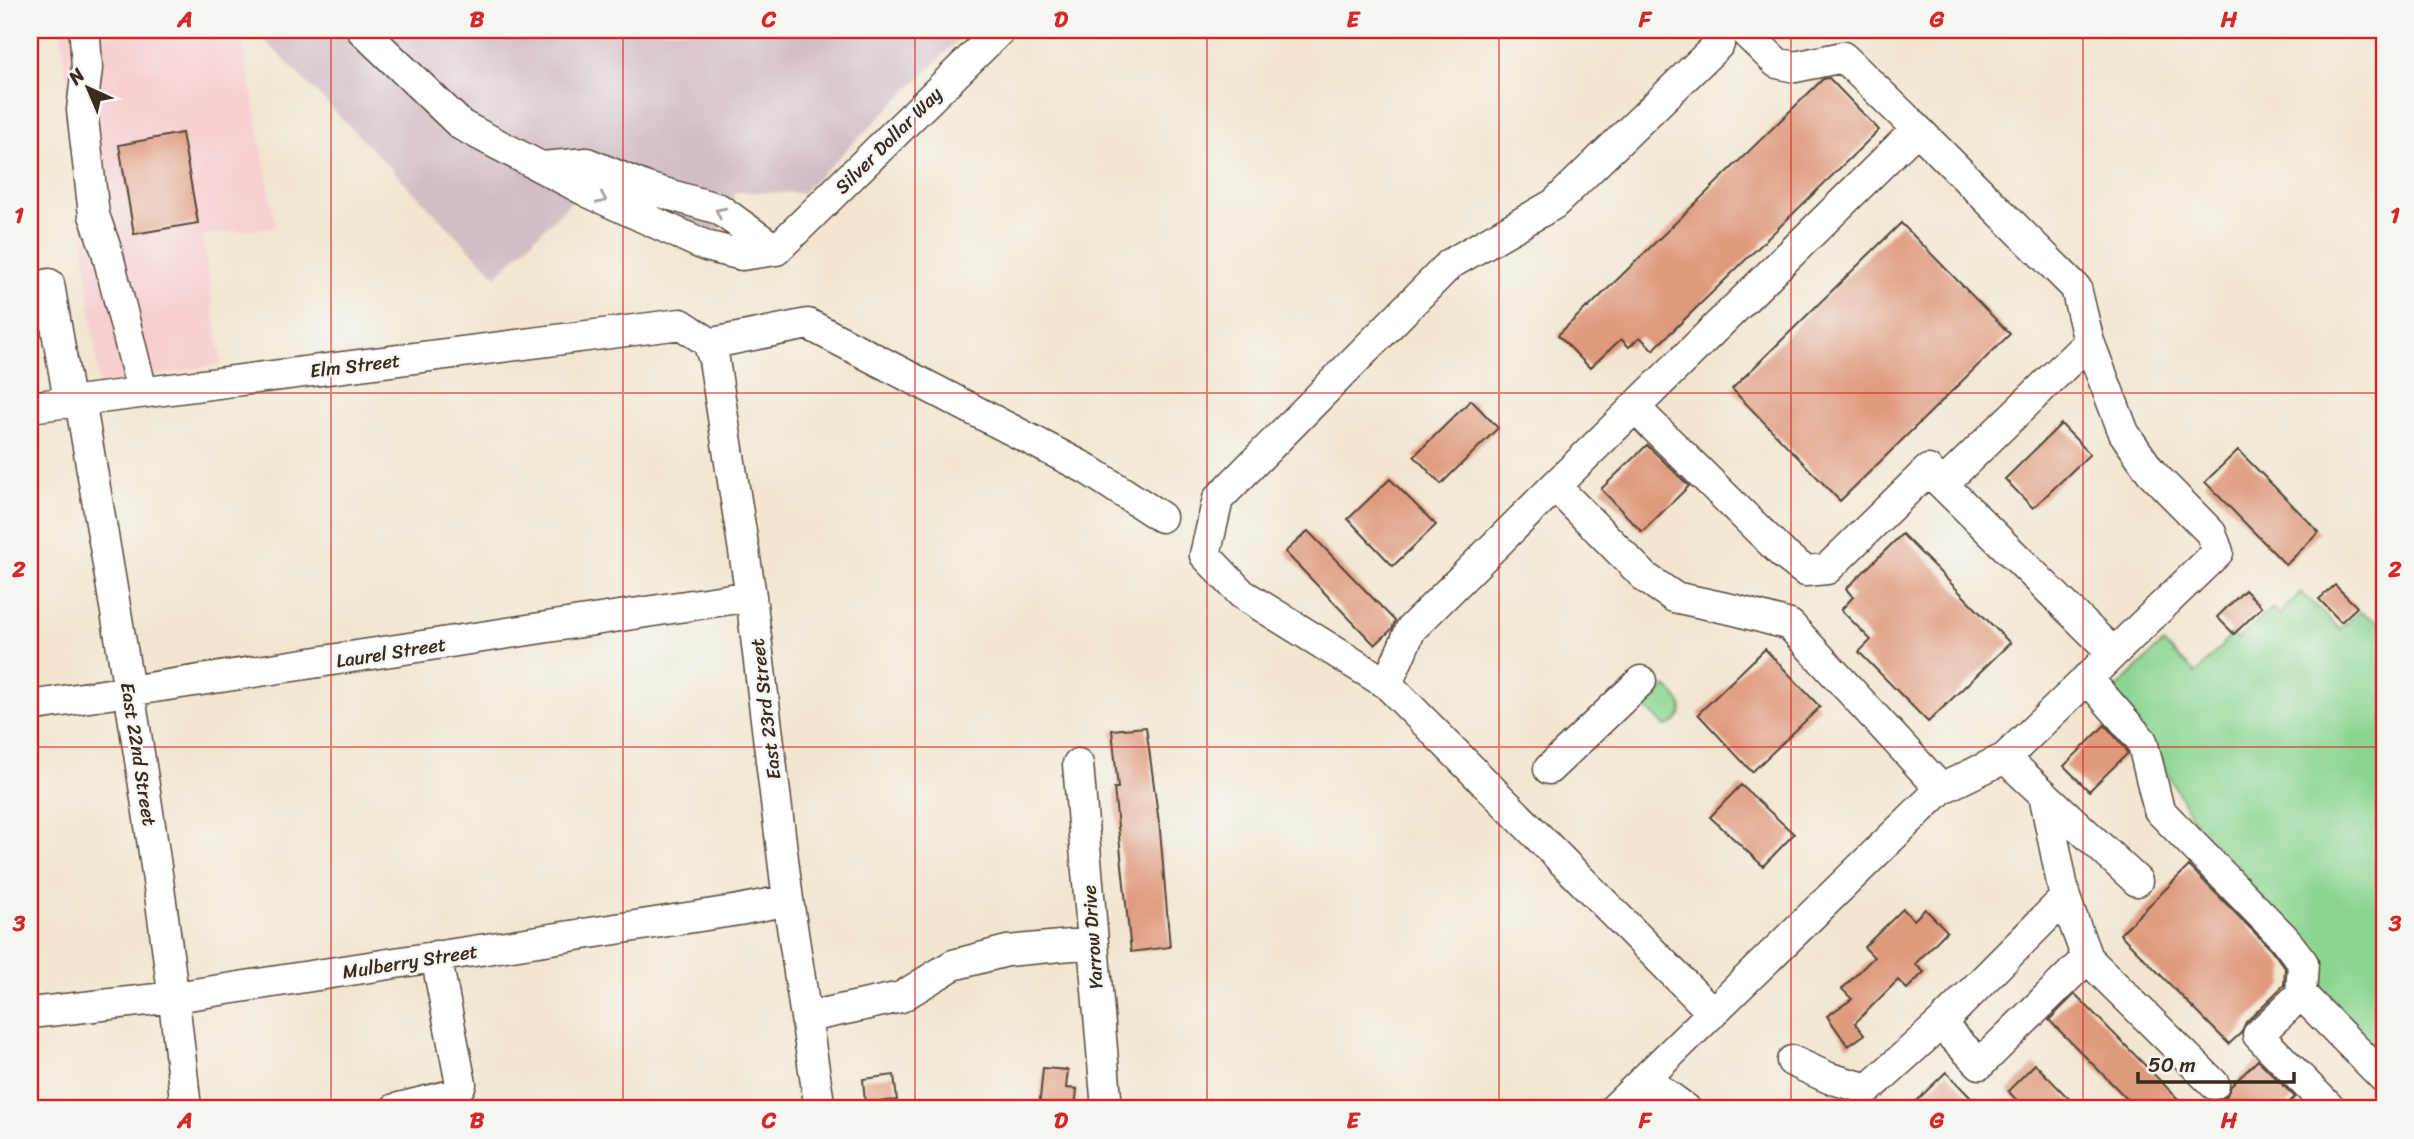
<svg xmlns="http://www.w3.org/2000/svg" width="2414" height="1139" font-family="Sriracha,sans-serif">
  <rect width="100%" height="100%" fill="#f6f6f2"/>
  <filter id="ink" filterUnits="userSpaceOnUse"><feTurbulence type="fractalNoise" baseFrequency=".0143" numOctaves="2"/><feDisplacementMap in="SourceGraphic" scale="14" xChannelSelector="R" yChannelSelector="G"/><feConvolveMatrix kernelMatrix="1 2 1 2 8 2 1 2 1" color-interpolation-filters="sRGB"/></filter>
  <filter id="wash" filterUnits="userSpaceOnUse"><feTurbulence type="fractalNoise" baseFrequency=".00686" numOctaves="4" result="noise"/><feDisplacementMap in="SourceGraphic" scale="28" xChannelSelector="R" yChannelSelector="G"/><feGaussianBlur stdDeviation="1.57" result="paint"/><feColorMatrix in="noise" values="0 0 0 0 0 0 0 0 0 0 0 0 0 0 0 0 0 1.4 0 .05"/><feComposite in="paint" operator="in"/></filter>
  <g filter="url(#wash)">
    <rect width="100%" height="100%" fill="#f2e6d0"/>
    <path fill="#f7cfd0" d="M61 30H241L276 227 202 235 222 364 99 386Z"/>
    <path fill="#d2bdc5" d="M255 30H969L802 193 736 192 707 253 578 195 496 276Z"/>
    <path fill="#8bd591" stroke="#638058" stroke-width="2" d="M2301 592 2340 629 2359 611 2384 626V1061L2324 1003 2320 957 2207 845 2165 769 2114 691 2163 643 2196 674 2232 634 2238 639 2272 608 2279 615Z
      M1666 687C1670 691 1676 695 1679 700 1687 711 1677 725 1665 726L1645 707Z"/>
    <g id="blocks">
      <path fill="#df997c" d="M1829 78 1879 130 1653 350 1640 337 1629 347 1621 339 1590 368 1558 335 1587 307 1588 308 1823 79Z
        M182 133 198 223 134 234 119 145Z
        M1901 223 2010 334 1840 501 1732 389Z
        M1471 400 1498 428 1441 484 1414 456Z
        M2061 424 2090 454 2033 508 2005 479Z
        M1647 445 1689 486 1642 532 1601 489Z
        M2238 450 2319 532 2286 565 2205 482Z
        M1390 479 1436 525 1393 566 1348 519Z
        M1308 531 1395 621 1392 629 1375 645 1285 552Z
        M1902 534 2010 643 1928 722 1859 652 1871 640 1841 610 1853 597 1846 589Z
        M2335 585 2357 607 2341 622 2319 599Z
        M2245 590 2262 607 2234 634 2217 617Z
        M1765 649 1820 707 1752 772 1698 714Z
        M2105 725 2126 749 2127 754 2089 791 2064 766Z
        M1146 727 1160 830 1170 947 1131 952 1114 788H1118L1112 730Z
        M1741 785 1794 834 1763 866 1710 817Z
        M2189 866 2270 948 2285 968 2284 985 2246 1022 2241 1033 2229 1044 2120 934Z
        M1903 909 1914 920 1925 909 1947 931 1915 964 1924 972 1907 989 1898 980 1855 1023 1864 1035 1848 1046 1827 1016 1852 999 1842 989 1874 957 1864 947Z
        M2075 994 2188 1109H2137L2049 1020Z
        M2258 1060 2295 1097 2282 1109H2207L2216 1101 2226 1097 2231 1086Z
        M2035 1064 2079 1109H2025L2008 1091Z
        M1043 1068 1068 1070 1066 1088 1077 1089 1075 1109H1039Z
        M1946 1072 1971 1098 1960 1109H1908Z
        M894 1075 897 1100 865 1103 863 1079Z"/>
    </g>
  </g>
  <g filter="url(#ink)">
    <use href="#blocks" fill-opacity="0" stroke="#564639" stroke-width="2"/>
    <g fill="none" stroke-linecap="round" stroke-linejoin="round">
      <defs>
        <path id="minor" d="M362 30 461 125 588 192 706 246 742 255 776 250
          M1743 30 1777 63 1795 67 1843 57 1917 129
          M85 37 87 68 82 110 94 215 107 252 142 391
          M542 167 587 163 647 188 719 209 776 250
          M776 250 1000 30
          M49 284 69 401
          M708 344 808 324 1087 469 1161 517
          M80 400C120 635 162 871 186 1109
          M30 407 681 324 708 342 714 360 751 596 788 900 820 1109
          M1634 407 1783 554 1805 571 1827 569 1928 470 2113 653
          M1943 484 2089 342
          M2087 678 2142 741 2159 810 2283 937 2303 963 2301 994
          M1387 684 1411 629 1555 486
          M30 706 751 596
          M2005 758 2137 881
          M1078 764 1107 1109
          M1549 769 1641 681
          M2044 794 2065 898 2087 958 2214 1084
          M30 1013 175 997 739 910 788 900
          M1713 1013 1387 684 1242 594 1205 555 1218 499 1450 264 1554 204 1719 44 1717 30
          M808 1017 901 997 953 965 1007 951 1093 943
          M1940 1024 1980 1064 2087 958
          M1792 1061 1829 1078 1868 1089 1940 1024 2065 898
          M1645 1079 1686 1109
          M395 1109 455 1094 461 1084 436 956
          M1614 1109 1941 789 2005 758 2218 552 2211 533 2151 472 2124 433 2089 342 2076 288 1917 129 1555 486 1646 578 1674 597 1735 610 1790 625 1941 789
          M2331 1109 2258 1035 2301 994 2384 1078"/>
      </defs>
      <use href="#minor" stroke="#564639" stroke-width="33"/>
      <use href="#minor" stroke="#fff" stroke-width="30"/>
    </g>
    <defs><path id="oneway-chevron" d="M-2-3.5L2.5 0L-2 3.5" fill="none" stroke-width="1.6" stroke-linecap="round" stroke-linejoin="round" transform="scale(1.75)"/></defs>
    <g stroke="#a79f9a">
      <use href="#oneway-chevron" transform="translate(602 199) rotate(25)"/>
      <use href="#oneway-chevron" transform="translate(720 212) rotate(-153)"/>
    </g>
  </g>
  <path fill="none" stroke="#d62828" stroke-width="2" stroke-opacity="0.55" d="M331 30V1109M623 30V1109M915 30V1109M1207 30V1109M1499 30V1109M1791 30V1109M2083 30V1109M30 393H2384M30 747H2384"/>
  <g text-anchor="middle" stroke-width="5" stroke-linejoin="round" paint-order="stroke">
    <g font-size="19" fill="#3b2a1e" stroke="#f6f6f2">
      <text transform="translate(888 140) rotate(-45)" y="7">Silver Dollar Way</text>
      <text transform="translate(355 365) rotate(-7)" y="7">Elm Street</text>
      <text transform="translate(391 652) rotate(-9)" y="7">Laurel Street</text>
      <text transform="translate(765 709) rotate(-97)" y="7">East 23rd Street</text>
      <text transform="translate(139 754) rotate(81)" y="7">East 22nd Street</text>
      <text transform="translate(1092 937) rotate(-94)" y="7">Yarrow Drive</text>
      <text transform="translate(410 961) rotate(-9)" y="7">Mulberry Street</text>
    </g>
  </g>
  <rect width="2414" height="1139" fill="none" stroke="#f6f6f2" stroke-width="77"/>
  <g transform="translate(88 88) rotate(316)" stroke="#f6f6f2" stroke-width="5" paint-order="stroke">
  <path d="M0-5L12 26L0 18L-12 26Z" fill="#3b2a1e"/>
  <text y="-10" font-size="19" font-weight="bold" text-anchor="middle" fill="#3b2a1e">N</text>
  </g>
  <path d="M2138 1072v10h156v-10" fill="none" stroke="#3b2a1e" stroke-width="3.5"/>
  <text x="2148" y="1072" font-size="21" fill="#3b2a1e" stroke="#f6f6f2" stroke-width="5" paint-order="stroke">50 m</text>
  <rect x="38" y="38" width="2338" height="1062" fill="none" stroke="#d62828" stroke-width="2.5"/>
  <g font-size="23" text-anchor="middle" font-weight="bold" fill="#d62828">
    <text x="185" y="27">A</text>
    <text x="477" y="27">B</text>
    <text x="769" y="27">C</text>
    <text x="1061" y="27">D</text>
    <text x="1353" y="27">E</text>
    <text x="1645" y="27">F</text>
    <text x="1937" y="27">G</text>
    <text x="2229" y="27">H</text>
    <text x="19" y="223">1</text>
    <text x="2395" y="223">1</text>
    <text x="19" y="577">2</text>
    <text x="2395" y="577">2</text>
    <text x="19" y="931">3</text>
    <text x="2395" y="931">3</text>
    <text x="185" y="1128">A</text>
    <text x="477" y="1128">B</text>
    <text x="769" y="1128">C</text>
    <text x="1061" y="1128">D</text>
    <text x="1353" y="1128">E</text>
    <text x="1645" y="1128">F</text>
    <text x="1937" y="1128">G</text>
    <text x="2229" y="1128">H</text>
  </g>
</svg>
